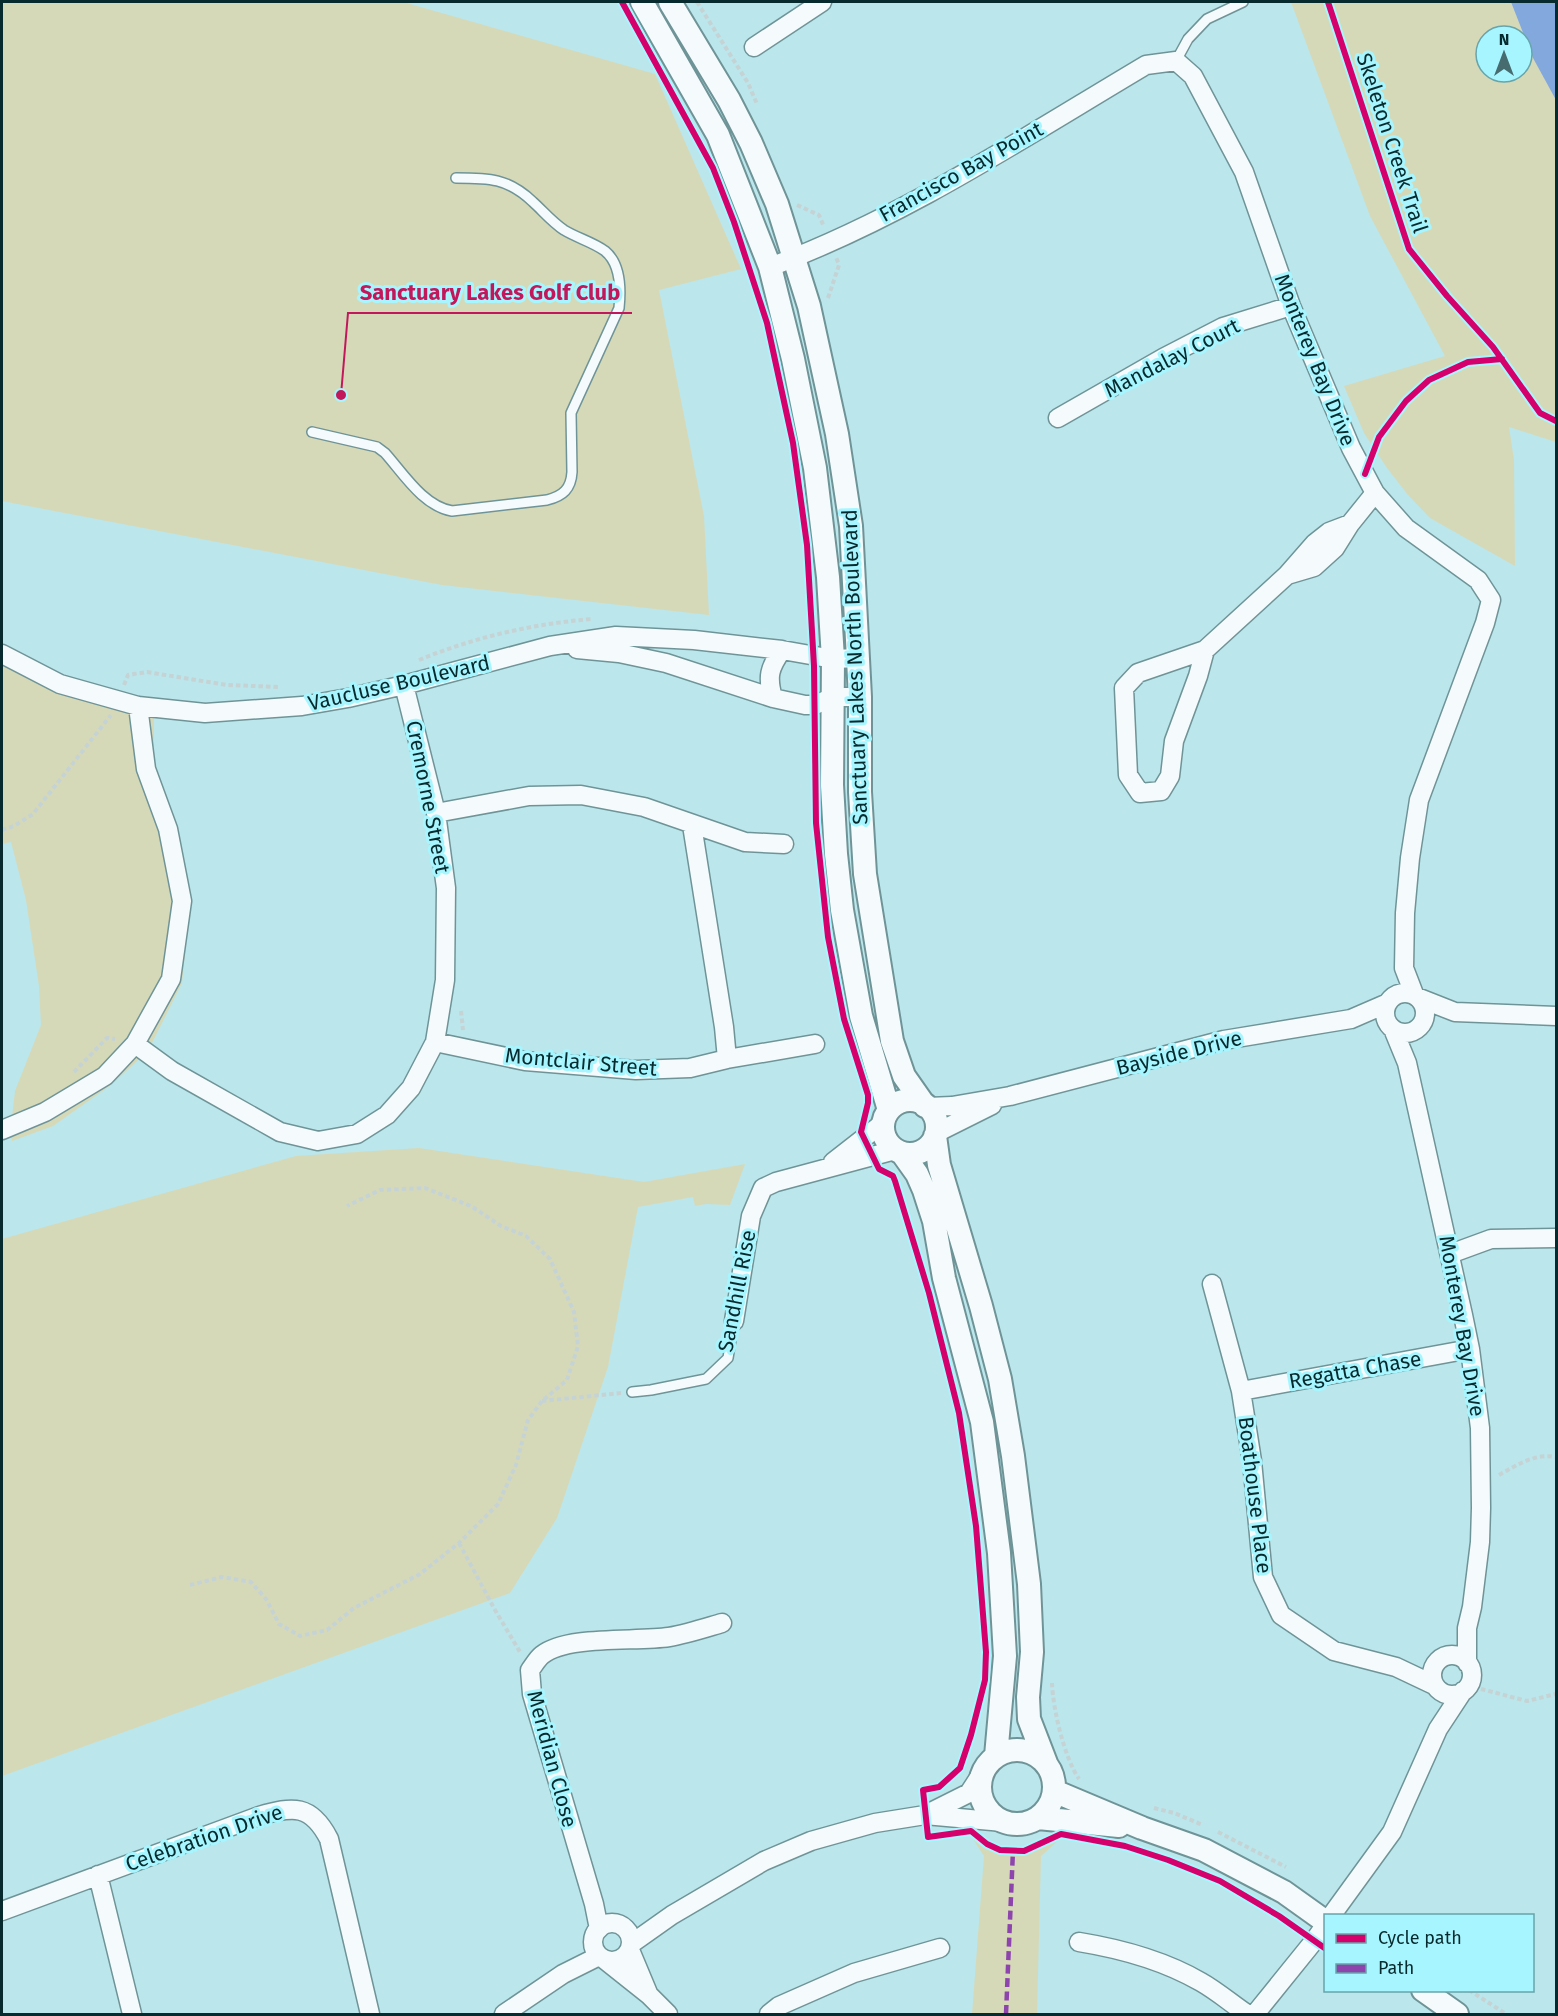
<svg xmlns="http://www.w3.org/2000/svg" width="1558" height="2016" font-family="'Fira Sans',sans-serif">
  <rect width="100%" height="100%" fill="#bbe6eb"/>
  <path fill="#d6d9b8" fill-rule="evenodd" d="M2 2H403L655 74 741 269 659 290 704 516 709 615 442 585 2 501Z
    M1291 2H1556V442L1509 427 1514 460 1515 566 1430 518 1408 495 1387 468 1364 433 1344 386 1445 356 1370 216ZM1486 36H1522V72H1486Z
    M2 654 154 710V768L190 901 182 983 148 1051 111 1085 53 1126 12 1141 10 1134 15 1091 41 1025 39 986 26 900 11 842 2 844Z
    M419 1148 644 1182 745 1164 730 1205 706 1204 695 1206 693 1197 638 1207 608 1367 557 1518 510 1593 2 1776V1239L296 1156Z
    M971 1836C1007 1865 1023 1858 1061 1838L1041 1856 1037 2014H972L984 1856Z"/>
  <path fill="#82a8de" d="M1511 2H1556V100L1533 58Z"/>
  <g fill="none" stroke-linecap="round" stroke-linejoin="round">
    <defs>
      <path id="service" d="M1176 61 1188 39 1207 19 1243 2
        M312 432 377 447 385 453C403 473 423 506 452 511L547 500C563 496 571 489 572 472L571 413 619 308C621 289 621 264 605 251 593 242 577 238 564 230 552 222 543 211 533 202 508 178 489 178 456 178
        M632 1392 651 1390 706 1379 728 1358 734 1321"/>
      <path id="minor" d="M754 47 822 2
        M770 267C904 217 1023 138 1146 65L1176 61 1193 76 1244 172 1291 306 1351 448 1375 493 1406 528 1478 580 1491 600 1485 623 1419 800 1410 858 1405 913 1404 968 1414 994
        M1058 418 1163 358 1223 327 1291 306
        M1287 575 1314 567 1335 548 1350 524 1375 493
        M577 649 619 653 666 663 773 698 805 705H815L833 697H860
        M1205 650 1198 676 1174 741 1170 776 1161 791 1140 793 1128 775 1124 688 1138 673 1205 650 1287 575 1315 543 1329 532 1350 524
        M2 654 60 684 138 706 205 713 302 706 348 698 404 685 550 646 616 636 694 640 782 650 833 659 859 658
        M773 698C767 677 769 668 782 650
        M436 813 529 796 581 795 644 807 745 842 784 844
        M692 825 724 1027 727 1059
        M1385 1013a20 20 0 1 1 40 0a20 20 0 1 1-40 0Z
        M1417 997 1455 1012 1556 1016
        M1393 1029 1407 1063 1463 1315 1470 1349 1480 1428 1481 1508 1480 1542 1472 1607 1467 1628V1663
        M435 1042 525 1061 636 1070 690 1068 727 1059 815 1044
        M135 1044 172 1071 280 1132 318 1141 357 1134 387 1115 411 1088 435 1042 445 980 446 888 436 813 404 685
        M928 1107 952 1106 1010 1096 1224 1040 1351 1019 1388 1003
        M2 1130 45 1112 105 1076 135 1044 171 979 182 901 168 829 146 769 138 706
        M936 1133 992 1105
        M833 1162 883 1123
        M1450 1254 1491 1239 1556 1238
        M1212 1284 1241 1391 1252 1461 1263 1577 1281 1615 1334 1651 1396 1667 1434 1685
        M734 1321 751 1216 763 1188 776 1182 895 1150
        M1241 1391 1470 1349
        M1432 1675a20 20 0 1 1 40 0a20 20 0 1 1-40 0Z
        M925 1815 969 1793 982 1773
        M98 1875 132 2014
        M2 1911 259 1816C293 1806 311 1804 329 1839L370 2014
        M1331 1916 1392 1832 1438 1729 1463 1691
        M593 1942a19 19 0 1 1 38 0a19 19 0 1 1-38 0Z
        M599 1929 594 1904 532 1694 530 1670C534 1665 537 1659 542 1655 567 1635 636 1642 669 1637 687 1634 705 1628 722 1623
        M1079 1942C1122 1949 1163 1960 1201 1982 1217 1991 1232 2004 1247 2014
        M631 1944 672 1915 764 1861 811 1841 875 1823 925 1815 1003 1822
        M630 1950 648 1993
        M605 1960 649 1995 668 2014
        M504 2014 563 1974 599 1956
        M769 2014 779 2006 854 1973 940 1948
        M1255 2014 1314 1941 1326 1924"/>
      <path id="tertiary" d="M642 2 718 135 770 267 793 359 815 468 828 577 833 659 832 785 836 854 842 910 861 1016 889 1110
        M670 2 729 100 751 143 777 204 809 306 837 434 851 526 860 697V792L865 874 892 1041 904 1076 925 1106
        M883 1127a27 27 0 1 1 54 0a27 27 0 1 1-54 0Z
        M935 1136 939 1165 981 1306 1000 1379 1013 1456 1029 1584 1032 1652 1028 1697 1029 1719 1046 1763
        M902 1153 917 1174 924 1190 934 1221 944 1278 982 1422 999 1553 1005 1656 996 1756
        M980 1787a37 37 0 1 1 74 0a37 37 0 1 1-74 0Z
        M1054 1791 1142 1828 1204 1850 1284 1892 1326 1922
        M1038 1818 1119 1826
        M1423 1990 1457 2014"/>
    </defs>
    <use href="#service" stroke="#6f9498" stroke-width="12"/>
    <use href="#minor" stroke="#6f9498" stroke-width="21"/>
    <use href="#tertiary" stroke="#6f9498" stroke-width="26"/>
    <path stroke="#c5d3d5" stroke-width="4" stroke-dasharray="4.5 3" stroke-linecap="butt" d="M697 2 748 83 757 104
      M797 205 819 215 824 227
      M828 298 839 265 836 257
      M419 660C475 637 532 624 592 619
      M124 685 128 675 147 672 227 685 280 687
      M2 830 14 826 33 814 111 715
      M461 1011 463 1030
      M74 1072 107 1038 115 1039
      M542 1401 621 1393
      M1499 1475C1517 1465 1535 1453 1556 1457
      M459 1543 495 1610 520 1652
      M190 1585 222 1577 251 1582 266 1599 279 1624 300 1636 327 1630 354 1608 420 1574 459 1543 498 1504 516 1465 528 1420 542 1401 567 1380 578 1346 574 1312 550 1259 526 1236 501 1226 471 1206 425 1188 380 1190 347 1206
      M1052 1683C1053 1709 1064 1757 1079 1779
      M1481 1689 1527 1701 1556 1694
      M1154 1808 1174 1813 1203 1825
      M1218 1832 1286 1867
      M1469 1990 1506 2014"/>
    <use href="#service" stroke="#f5fbfc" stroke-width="9"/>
    <use href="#minor" stroke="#f5fbfc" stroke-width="18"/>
    <use href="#tertiary" stroke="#f5fbfc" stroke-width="22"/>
    <path stroke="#8e44ad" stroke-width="4.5" stroke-dasharray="9 4.5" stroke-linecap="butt" d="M1006 2014 1013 1850"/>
    <defs>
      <path id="cycleway" d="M622 2 713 168 734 222 767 323 793 443 807 545 814 666 816 823 828 937 844 1019 868 1095V1103L861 1132 879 1169 893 1176 895 1181 929 1293 959 1413 976 1526 986 1652 985 1680 971 1735 960 1768 939 1787 923 1790 928 1837 971 1831 987 1844 1000 1850 1024 1851 1061 1834 1125 1846 1168 1860 1220 1881 1279 1916 1326 1949
        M1328 2 1409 249 1447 296 1493 347 1540 413 1556 421
        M1365 474 1379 437 1406 401 1429 380 1468 362 1502 359"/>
    </defs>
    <use href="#cycleway" stroke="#a7f6ff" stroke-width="10"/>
    <use href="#cycleway" stroke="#d6006c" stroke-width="6"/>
  </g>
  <g text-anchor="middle" stroke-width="6" stroke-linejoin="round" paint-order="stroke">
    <g font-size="21" fill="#072a2e" stroke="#a7f6ff">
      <text transform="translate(1392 143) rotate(72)" y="7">Skeleton Creek Trail</text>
      <text transform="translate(961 172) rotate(-29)" y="7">Francisco Bay Point</text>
      <text transform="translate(1172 358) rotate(-27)" y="7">Mandalay Court</text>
      <text transform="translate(1315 360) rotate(68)" y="7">Monterey Bay Drive</text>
      <text transform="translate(855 667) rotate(-92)" y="7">Sanctuary Lakes North Boulevard</text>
      <text transform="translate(399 683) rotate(-13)" y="7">Vaucluse Boulevard</text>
      <text transform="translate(428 797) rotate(79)" y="7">Cremorne Street</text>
      <text transform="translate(1179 1053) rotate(-14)" y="7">Bayside Drive</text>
      <text transform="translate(581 1062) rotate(5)" y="7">Montclair Street</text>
      <text transform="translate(737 1291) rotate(-79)" y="7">Sandhill Rise</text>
      <text transform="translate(1462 1326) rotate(80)" y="7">Monterey Bay Drive</text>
      <text transform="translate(1355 1370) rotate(-10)" y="7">Regatta Chase</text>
      <text transform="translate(1255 1495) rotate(83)" y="7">Boathouse Place</text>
      <text transform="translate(552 1759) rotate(75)" y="7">Meridian Close</text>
      <text transform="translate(204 1838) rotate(-19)" y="7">Celebration Drive</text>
    </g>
  </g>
  <path fill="none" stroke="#c2185b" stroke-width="2" d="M341 395L348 313H632"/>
  <circle fill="#c2185b" stroke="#a7f6ff" stroke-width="2" cx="341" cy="395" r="6"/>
  <g font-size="22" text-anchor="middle" font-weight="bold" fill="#c2185b" stroke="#a7f6ff" stroke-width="6" stroke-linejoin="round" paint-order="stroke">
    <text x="490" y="300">Sanctuary Lakes Golf Club</text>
  </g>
  <rect width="1558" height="2016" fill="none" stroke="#072a2e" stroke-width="6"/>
  <rect x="1324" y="1914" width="210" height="78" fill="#a7f6ff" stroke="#67a4ab" stroke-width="1.5"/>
  <rect x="1336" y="1934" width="30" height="9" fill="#d6006c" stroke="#67a4ab" stroke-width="1.5"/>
  <text x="1378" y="1944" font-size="18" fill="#072a2e">Cycle path</text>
  <rect x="1336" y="1964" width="30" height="9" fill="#8e44ad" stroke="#67a4ab" stroke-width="1.5"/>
  <text x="1378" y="1974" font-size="18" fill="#072a2e">Path</text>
  <g transform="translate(1504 54)"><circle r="28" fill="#a7f6ff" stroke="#67a4ab" stroke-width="1.5"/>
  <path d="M0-4.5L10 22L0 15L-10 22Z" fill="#466c70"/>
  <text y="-9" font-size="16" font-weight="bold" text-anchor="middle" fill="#072a2e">N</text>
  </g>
</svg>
